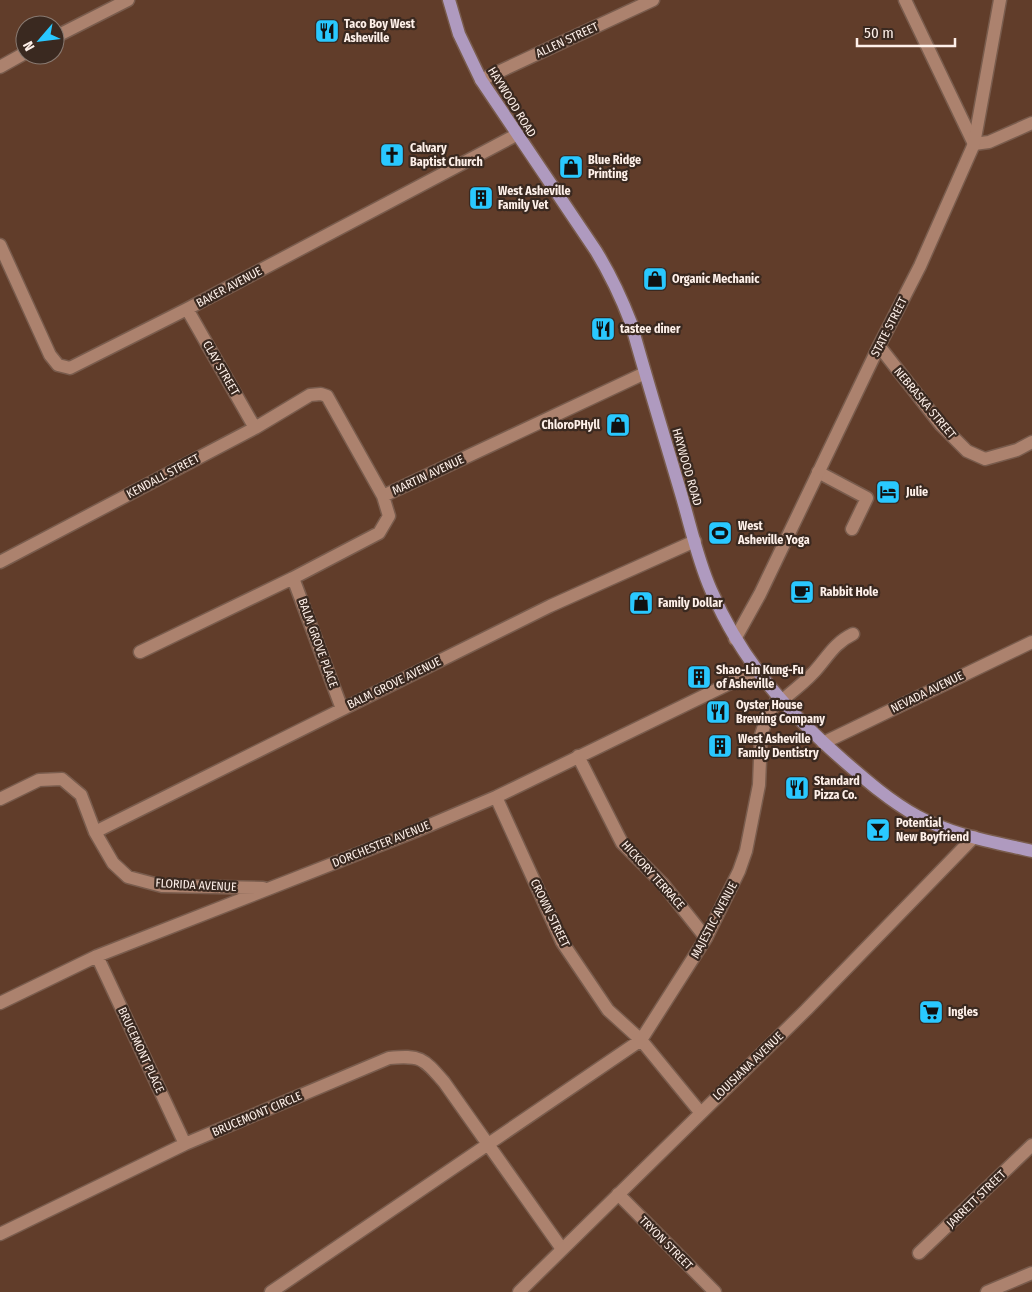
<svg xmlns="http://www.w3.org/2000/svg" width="1032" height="1292" font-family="'Fira Sans Condensed',sans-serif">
  <rect width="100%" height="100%" fill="#613d2a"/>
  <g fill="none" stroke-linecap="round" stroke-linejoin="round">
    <defs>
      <path id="minor" d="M905 0 974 144 989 142 1032 123
        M55 37 128 0
        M0 67 25 53
        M481 80 653 0
        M0 245 50 355 58 365 70 368 187 309 516 135
        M187 309 255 428
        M879 346 941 425 967 451 985 459 1017 450 1032 442
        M818 472 867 498 852 529
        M383 496 645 373
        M0 562 255 428 310 395 321 394 327 396 383 496 389 516 379 533 293 578 140 652
        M293 578 342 709
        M781 701C792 692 804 683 814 672 827 658 834 643 853 634
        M823 743 1032 642
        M578 756 622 843 663 884 706 938
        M496 797 562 942 608 1010 641 1040 700 1112
        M0 799 39 780 62 779 81 795 95 832 113 863 128 877 162 886 263 888
        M95 832 550 606 695 541
        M97 956 185 1144
        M0 1003 97 956 416 831 496 797 755 671
        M618 1194 715 1292
        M0 1234 185 1144 389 1058C421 1055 423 1058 444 1082L562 1249
        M919 1253 1032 1145
        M271 1292 641 1040 706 938 739 871 746 851 759 785 761 735 767 717 778 698
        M987 1292 1032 1273"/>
      <path id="tertiary" d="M735 639 760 594 879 346 920 266 974 144 1000 0
        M519 1292 806 1010 974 837"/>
      <path id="primary" d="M449 0 459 34 481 80 596 251C610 274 621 297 631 323 647 381 665 439 682 497 691 528 698 561 711 590 742 662 786 710 844 761 867 781 890 801 917 816 952 835 993 842 1032 851"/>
    </defs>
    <use href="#minor" stroke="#795c4d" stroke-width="15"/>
    <use href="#tertiary" stroke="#795c4d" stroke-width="15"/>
    <use href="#primary" stroke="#795c4d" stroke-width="15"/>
    <use href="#minor" stroke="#ac826e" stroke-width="12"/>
    <use href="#tertiary" stroke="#ac826e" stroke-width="12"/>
    <use href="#primary" stroke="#af9abf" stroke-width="12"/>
  </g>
  <defs>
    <symbol id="restaurant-square" viewBox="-11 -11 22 22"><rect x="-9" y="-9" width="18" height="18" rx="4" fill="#29c8ff" stroke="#3a2920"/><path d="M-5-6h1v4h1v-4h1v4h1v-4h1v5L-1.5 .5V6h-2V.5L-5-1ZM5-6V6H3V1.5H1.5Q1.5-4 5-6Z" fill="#111"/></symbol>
    <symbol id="church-square" viewBox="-11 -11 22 22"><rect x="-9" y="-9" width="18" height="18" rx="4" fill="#29c8ff" stroke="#3a2920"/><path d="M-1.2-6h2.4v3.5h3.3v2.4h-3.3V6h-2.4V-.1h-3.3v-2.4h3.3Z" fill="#111"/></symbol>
    <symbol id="shop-square" viewBox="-11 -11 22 22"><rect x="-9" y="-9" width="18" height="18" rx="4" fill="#29c8ff" stroke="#3a2920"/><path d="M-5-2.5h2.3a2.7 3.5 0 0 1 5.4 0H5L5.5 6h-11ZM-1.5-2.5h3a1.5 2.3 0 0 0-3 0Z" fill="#111"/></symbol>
    <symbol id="building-square" viewBox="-11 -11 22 22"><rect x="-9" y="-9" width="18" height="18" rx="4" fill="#29c8ff" stroke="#3a2920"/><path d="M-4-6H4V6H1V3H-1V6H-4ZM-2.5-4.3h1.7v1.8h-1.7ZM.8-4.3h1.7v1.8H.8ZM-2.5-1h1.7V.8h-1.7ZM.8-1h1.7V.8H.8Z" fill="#111"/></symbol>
    <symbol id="hotel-square" viewBox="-11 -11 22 22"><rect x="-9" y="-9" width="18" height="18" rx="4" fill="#29c8ff" stroke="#3a2920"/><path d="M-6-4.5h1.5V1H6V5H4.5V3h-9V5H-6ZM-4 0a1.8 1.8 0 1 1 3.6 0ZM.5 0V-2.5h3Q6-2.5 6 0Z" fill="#111"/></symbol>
    <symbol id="stadium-square" viewBox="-11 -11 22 22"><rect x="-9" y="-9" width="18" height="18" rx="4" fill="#29c8ff" stroke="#3a2920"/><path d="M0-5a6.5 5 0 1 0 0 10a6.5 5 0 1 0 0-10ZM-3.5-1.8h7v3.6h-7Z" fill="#111"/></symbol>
    <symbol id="cafe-square" viewBox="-11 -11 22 22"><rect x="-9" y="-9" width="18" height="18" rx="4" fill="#29c8ff" stroke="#3a2920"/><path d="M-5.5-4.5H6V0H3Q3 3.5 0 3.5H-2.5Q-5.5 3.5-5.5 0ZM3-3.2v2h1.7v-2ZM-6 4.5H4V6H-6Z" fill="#111"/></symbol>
    <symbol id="bar-square" viewBox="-11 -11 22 22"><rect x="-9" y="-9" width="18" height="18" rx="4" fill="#29c8ff" stroke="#3a2920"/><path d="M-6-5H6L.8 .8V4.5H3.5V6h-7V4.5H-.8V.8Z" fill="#111"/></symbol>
    <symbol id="supermarket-square" viewBox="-11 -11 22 22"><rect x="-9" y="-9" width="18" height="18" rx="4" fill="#29c8ff" stroke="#3a2920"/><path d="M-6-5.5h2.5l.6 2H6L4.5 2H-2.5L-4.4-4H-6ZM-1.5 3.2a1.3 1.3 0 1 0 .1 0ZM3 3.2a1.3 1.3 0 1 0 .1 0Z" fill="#111"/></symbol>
  </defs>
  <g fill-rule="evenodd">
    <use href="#restaurant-square" x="313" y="17" width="28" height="28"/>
    <use href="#church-square" x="378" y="141" width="28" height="28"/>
    <use href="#shop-square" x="557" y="153" width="28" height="28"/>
    <use href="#building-square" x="467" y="184" width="28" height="28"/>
    <use href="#shop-square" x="641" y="265" width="28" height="28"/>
    <use href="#restaurant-square" x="589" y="315" width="28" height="28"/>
    <use href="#shop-square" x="604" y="411" width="28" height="28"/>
    <use href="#hotel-square" x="874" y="478" width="28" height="28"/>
    <use href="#stadium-square" x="706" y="519" width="28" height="28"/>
    <use href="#cafe-square" x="788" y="578" width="28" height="28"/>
    <use href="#shop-square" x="627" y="589" width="28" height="28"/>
    <use href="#building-square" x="685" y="663" width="28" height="28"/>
    <use href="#restaurant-square" x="704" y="698" width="28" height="28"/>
    <use href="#building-square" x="706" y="732" width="28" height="28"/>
    <use href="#restaurant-square" x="783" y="774" width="28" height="28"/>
    <use href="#bar-square" x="864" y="816" width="28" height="28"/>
    <use href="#supermarket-square" x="917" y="998" width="28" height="28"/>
  </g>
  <g text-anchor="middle" stroke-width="4.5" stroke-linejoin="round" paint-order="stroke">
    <g font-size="12" font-weight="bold" fill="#fef0e9" stroke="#3a2920" text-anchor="start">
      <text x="344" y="28">Taco Boy West<tspan x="344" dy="14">Asheville</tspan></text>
      <text x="410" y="152">Calvary<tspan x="410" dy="14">Baptist Church</tspan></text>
      <text x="588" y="164">Blue Ridge<tspan x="588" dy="14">Printing</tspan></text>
      <text x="498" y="195">West Asheville<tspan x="498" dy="14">Family Vet</tspan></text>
      <text x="672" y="283">Organic Mechanic</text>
      <text x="620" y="333">tastee diner</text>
      <text x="600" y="429" text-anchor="end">ChloroPHyll</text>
      <text x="906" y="496">Julie</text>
      <text x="738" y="530">West<tspan x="738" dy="14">Asheville Yoga</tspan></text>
      <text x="820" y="596">Rabbit Hole</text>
      <text x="658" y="607">Family Dollar</text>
      <text x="716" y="674">Shao-Lin Kung-Fu<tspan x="716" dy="14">of Asheville</tspan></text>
      <text x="736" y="709">Oyster House<tspan x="736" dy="14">Brewing Company</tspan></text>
      <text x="738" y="743">West Asheville<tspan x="738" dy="14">Family Dentistry</tspan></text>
      <text x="814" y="785">Standard<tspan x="814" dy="14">Pizza Co.</tspan></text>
      <text x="896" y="827">Potential<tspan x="896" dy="14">New Boyfriend</tspan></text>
      <text x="948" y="1016">Ingles</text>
    </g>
    <g font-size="12" fill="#fef0e9" stroke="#3a2920">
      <text transform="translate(567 40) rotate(-25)" y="4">ALLEN STREET</text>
      <text transform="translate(512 102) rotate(58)" y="4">HAYWOOD ROAD</text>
      <text transform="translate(229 287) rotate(-28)" y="4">BAKER AVENUE</text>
      <text transform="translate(889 327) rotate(-63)" y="4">STATE STREET</text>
      <text transform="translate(221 368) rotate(60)" y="4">CLAY STREET</text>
      <text transform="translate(925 403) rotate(50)" y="4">NEBRASKA STREET</text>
      <text transform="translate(687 467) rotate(74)" y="4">HAYWOOD ROAD</text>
      <text transform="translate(428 475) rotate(-25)" y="4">MARTIN AVENUE</text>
      <text transform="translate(163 476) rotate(-28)" y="4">KENDALL STREET</text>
      <text transform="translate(318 643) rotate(70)" y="4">BALM GROVE PLACE</text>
      <text transform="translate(394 683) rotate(-26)" y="4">BALM GROVE AVENUE</text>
      <text transform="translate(927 692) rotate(-26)" y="4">NEVADA AVENUE</text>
      <text transform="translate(381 844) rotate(-22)" y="4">DORCHESTER AVENUE</text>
      <text transform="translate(653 875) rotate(48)" y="4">HICKORY TERRACE</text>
      <text transform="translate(196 885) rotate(3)" y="4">FLORIDA AVENUE</text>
      <text transform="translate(550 913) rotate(64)" y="4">CROWN STREET</text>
      <text transform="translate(714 920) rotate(-62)" y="4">MAJESTIC AVENUE</text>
      <text transform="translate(141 1050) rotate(65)" y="4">BRUCEMONT PLACE</text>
      <text transform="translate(748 1066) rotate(-44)" y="4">LOUISIANA AVENUE</text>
      <text transform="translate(257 1114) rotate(-23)" y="4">BRUCEMONT CIRCLE</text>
      <text transform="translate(976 1199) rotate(-44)" y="4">JARRETT STREET</text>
      <text transform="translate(666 1243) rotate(45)" y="4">TRYON STREET</text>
    </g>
  </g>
  <g transform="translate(40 40) rotate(242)"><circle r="24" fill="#3a2920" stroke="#887970"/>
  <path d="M0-4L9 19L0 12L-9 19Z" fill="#29c8ff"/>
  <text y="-8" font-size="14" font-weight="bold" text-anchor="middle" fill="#fef0e9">N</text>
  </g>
  <path d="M857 38v8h98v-8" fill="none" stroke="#fef0e9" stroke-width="2.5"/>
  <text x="864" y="38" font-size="15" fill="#fef0e9" stroke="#3a2920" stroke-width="4" paint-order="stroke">50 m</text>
</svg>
